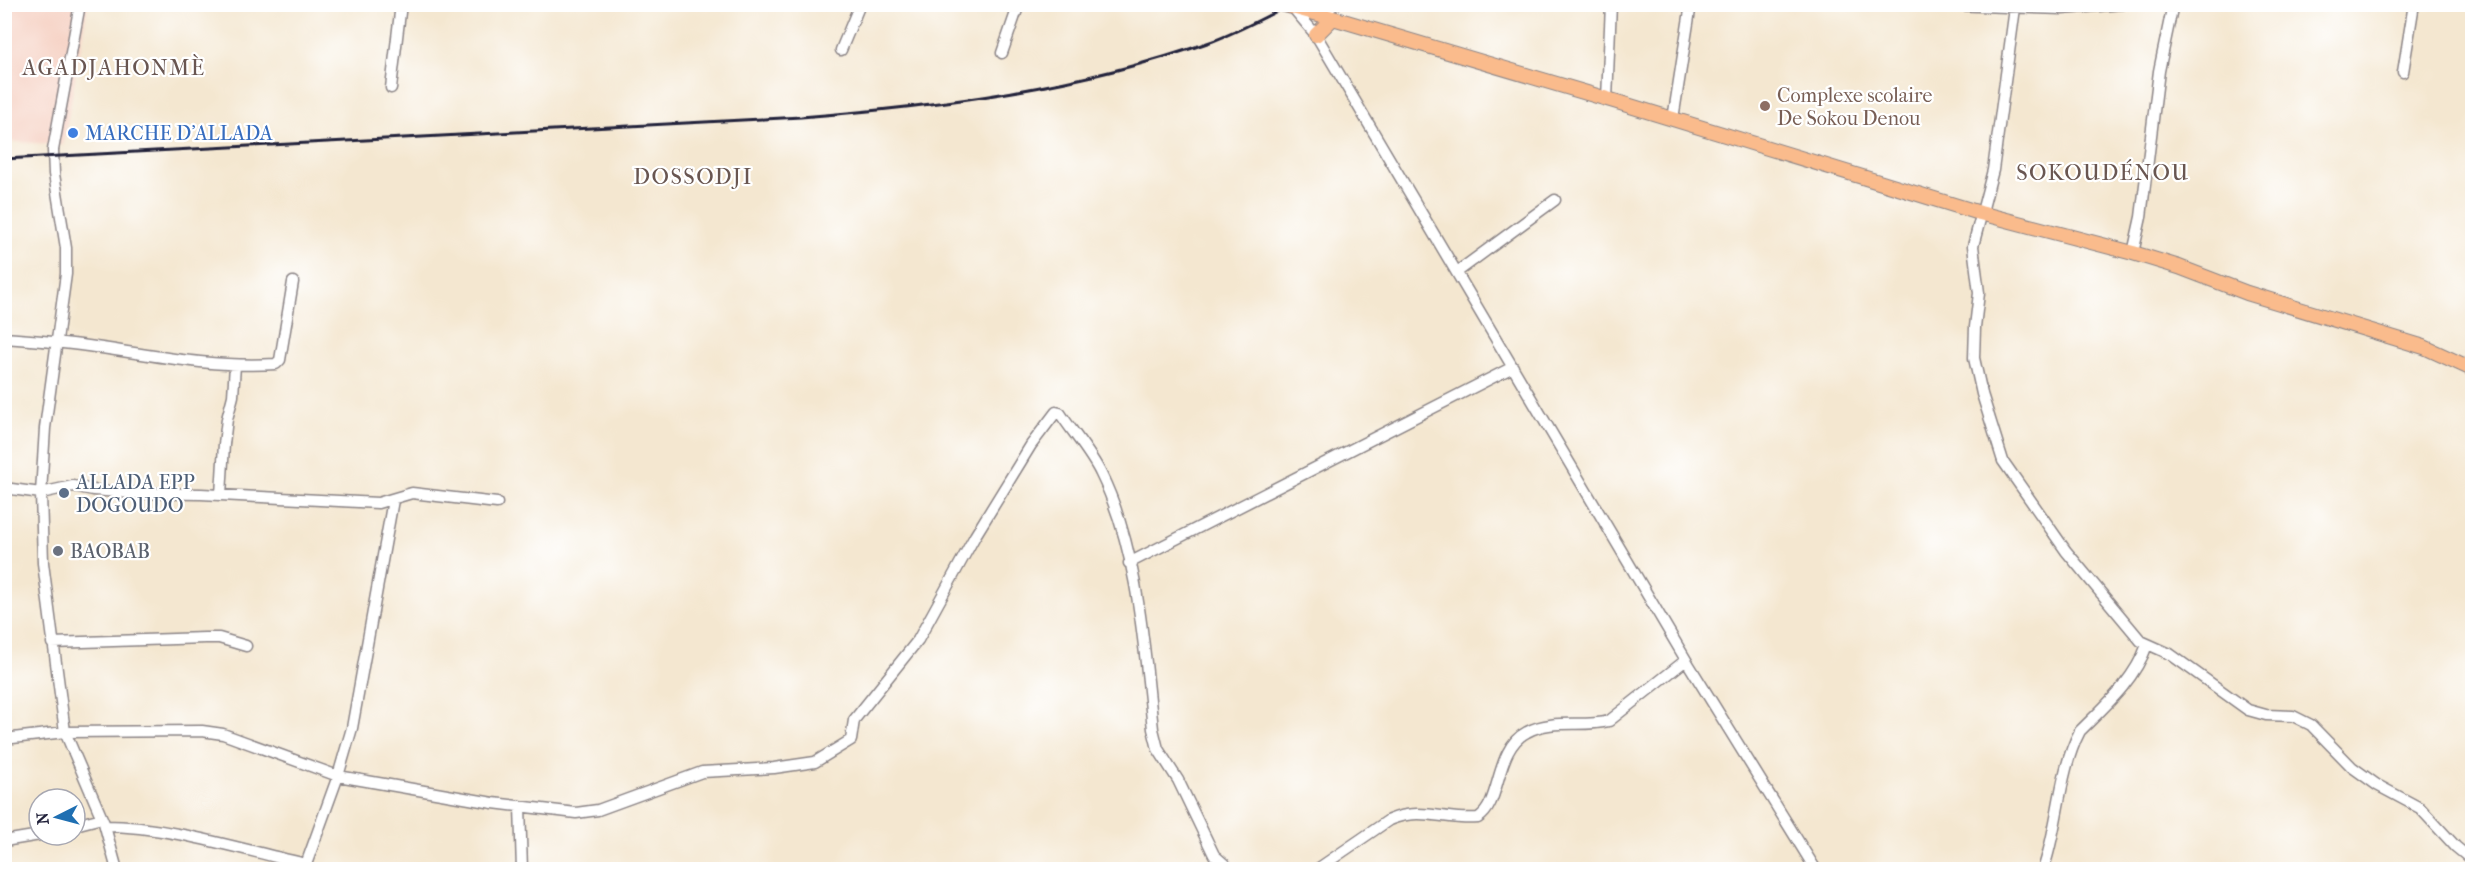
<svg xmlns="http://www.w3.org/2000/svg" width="2477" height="874" font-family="'IM FELL French Canon',serif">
  <rect width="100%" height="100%" fill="#fff"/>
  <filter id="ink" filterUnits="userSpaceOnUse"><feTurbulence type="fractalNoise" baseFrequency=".0167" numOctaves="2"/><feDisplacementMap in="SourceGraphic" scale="12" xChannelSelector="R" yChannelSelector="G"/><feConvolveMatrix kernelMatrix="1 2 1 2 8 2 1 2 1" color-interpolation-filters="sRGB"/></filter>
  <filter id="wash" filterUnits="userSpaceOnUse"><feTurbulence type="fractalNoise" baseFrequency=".008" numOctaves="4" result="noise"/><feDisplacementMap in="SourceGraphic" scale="24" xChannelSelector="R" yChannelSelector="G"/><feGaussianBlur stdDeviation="1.35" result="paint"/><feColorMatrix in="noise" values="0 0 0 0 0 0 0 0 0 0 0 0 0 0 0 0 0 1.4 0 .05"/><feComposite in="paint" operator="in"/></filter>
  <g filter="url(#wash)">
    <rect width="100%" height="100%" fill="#f4e7d0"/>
    <path fill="#f6d2c4" d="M4 5H88L63 145 5 141Z"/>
  </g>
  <g filter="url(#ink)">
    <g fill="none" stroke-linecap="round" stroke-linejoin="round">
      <defs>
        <path id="minor" d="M80 4 53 150 54 174 66 248V274L45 428 41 493 43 563 65 732 104 823 117 870
          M1923 4 2062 9 2123 4
          M2015 8 1993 170 1973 246 1979 293 1975 327 1974 358 1982 394 2003 461 2066 551 2141 641 2170 654 2248 710 2266 715 2293 716 2311 725 2352 767 2377 785 2420 808 2456 847 2472 860
          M1294 9 1316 35 1686 660 1816 870
          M1319 14 1336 4
          M841 50 860 4
          M1002 53 1019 4
          M2403 72 2414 4
          M391 88 401 4
          M1607 99 1611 4
          M1673 119 1691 4
          M2133 253 2141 217 2159 71 2173 4
          M1457 272 1555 200
          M4 338C32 340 60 342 88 346 151 355 212 368 276 364L280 360 293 282
          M4 488 41 493 73 486 93 490 130 493 201 494 378 503 412 493 497 503
          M221 495 224 444 227 419 233 396 235 365
          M1129 563 1513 367
          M52 643 205 638H219L246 646
          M4 739 65 732 202 731 223 734 338 776 493 803 576 813 598 810 702 772 774 768 815 762 851 740 854 720 918 640 975 536 1031 445 1056 412 1060 413C1073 433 1091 453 1101 474 1138 549 1144 646 1153 729L1158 749 1178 780 1214 855 1231 870
          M520 806 522 870
          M75 825 102 818
          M105 826C169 826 243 850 306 864
          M4 841 40 835
          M304 870 338 776 352 728 393 500
          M1316 870 1389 820C1422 806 1445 821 1478 818 1502 804 1494 749 1527 732 1552 718 1583 728 1609 721L1686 660
          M2043 870C2059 825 2058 773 2080 731 2106 705 2134 681 2147 645"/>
        <path id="major" d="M1281 4 1333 18 1614 101 1980 213 2133 253 2179 267 2247 293 2424 347 2472 369
          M1316 35 1333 18"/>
      </defs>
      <use href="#minor" stroke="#8b8486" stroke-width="13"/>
      <use href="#major" stroke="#8b8486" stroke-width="16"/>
      <use href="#minor" stroke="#fff" stroke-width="10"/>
      <use href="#major" stroke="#fabb8c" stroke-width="14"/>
      <path stroke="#22223b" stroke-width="3" d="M4 159 801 117C941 106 1081 88 1213 41 1240 31 1266 16 1292 4"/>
    </g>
  </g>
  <circle fill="#8d6e63" stroke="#fff" stroke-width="2" cx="1765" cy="106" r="6"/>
  <circle fill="#3f7fe0" stroke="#fff" stroke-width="2" cx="73" cy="133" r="6"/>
  <circle fill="#5c6f8a" stroke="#fff" stroke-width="2" cx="64" cy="493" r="6"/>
  <circle fill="#6b7280" stroke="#fff" stroke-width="2" cx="58" cy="551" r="6"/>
  <g text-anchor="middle" stroke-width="4.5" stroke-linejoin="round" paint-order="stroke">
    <g font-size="20" fill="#785e54" stroke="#fff" text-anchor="start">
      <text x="1777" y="102">Complexe scolaire<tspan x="1777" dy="23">De Sokou Denou</tspan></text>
    </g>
    <g font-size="20" fill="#366cbe" stroke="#fff" text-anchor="start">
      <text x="85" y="140">MARCHE D'ALLADA</text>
    </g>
    <g font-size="20" fill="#4e5e75" stroke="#fff" text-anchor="start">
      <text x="76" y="489">ALLADA EPP<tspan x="76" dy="23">DOGOUDO</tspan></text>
    </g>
    <g font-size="20" fill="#5b616d" stroke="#fff" text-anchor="start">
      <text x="70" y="558">BAOBAB</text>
    </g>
    <g font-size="22" letter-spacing="1.5" fill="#695651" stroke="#fff">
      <text x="114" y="75">AGADJAHONMÈ</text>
      <text x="2103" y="180">SOKOUDÉNOU</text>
      <text x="693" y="184">DOSSODJI</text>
    </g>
  </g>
  <rect width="2477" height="874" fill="none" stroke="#fff" stroke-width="24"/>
  <g transform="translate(57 817) rotate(264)"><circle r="28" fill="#ffffff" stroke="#a7a7b1" stroke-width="1.5"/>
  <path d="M0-4.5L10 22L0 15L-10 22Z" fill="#1f6fb2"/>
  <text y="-9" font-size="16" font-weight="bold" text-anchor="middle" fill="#22223b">N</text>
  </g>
</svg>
